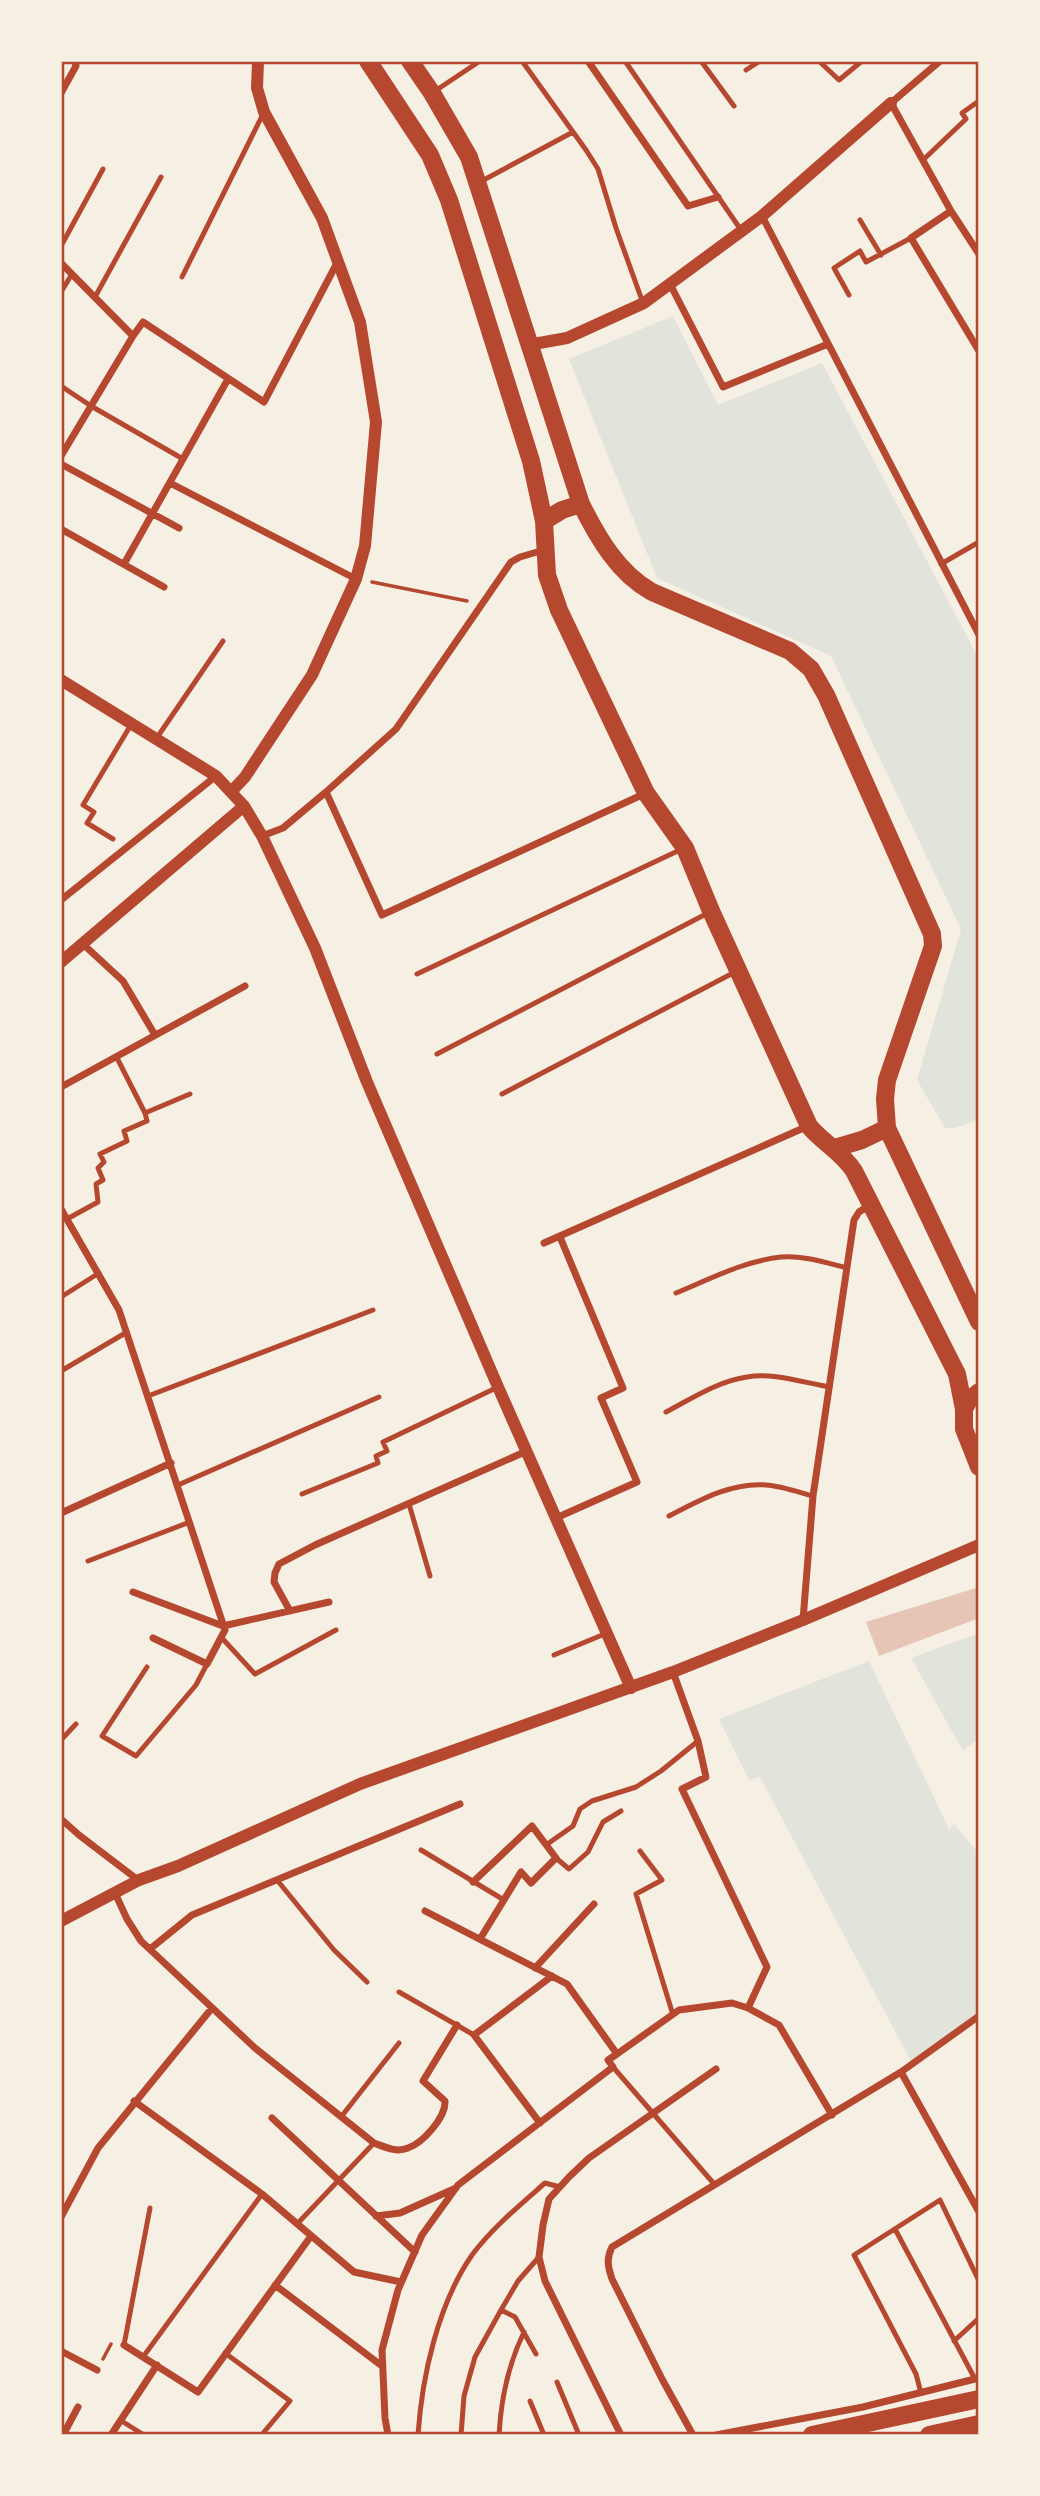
<svg xmlns="http://www.w3.org/2000/svg" width="1040" height="2496" font-family="'IBM Plex Sans',sans-serif">
  <rect width="100%" height="100%" fill="#f6efe4"/>
  <path fill="#e2e4dc" d="M673 316 718 405 822 363 979 659V1118C967 1124 959 1129 945 1128L917 1080 961 929 831 656 657 578 569 359Z
    M979 1633V1738L963 1751 911 1658Z
    M869 1661 949 1829 954 1824 979 1854V2016L913 2065 760 1777 749 1780 719 1719Z"/>
  <path fill="#e6c5b7" d="M979 1587V1618L879 1656 866 1622Z"/>
  <g fill="none" stroke-linecap="round" stroke-linejoin="round">
    <path stroke="#b5482f" stroke-width="3.5" d="M372 582 467 601
      M103 2359 111 2344"/>
    <path stroke="#b5482f" stroke-width="5" d="M522 61 586 150 598 169 616 228 643 303
      M625 61 741 230
      M701 61 734 106
      M819 61 839 80 862 61
      M746 70 760 61
      M435 91 480 61
      M923 160 966 119 962 113 976 103
      M480 182 573 132
      M860 220 881 255
      M61 246 103 169
      M182 277 264 112
      M61 292 72 274
      M849 295 834 268 860 251 866 262 911 238
      M95 297 161 177
      M61 386 91 406 183 459
      M979 478V479
      M941 564 979 542
      M156 739 223 641
      M113 839 87 823 94 812 83 805 132 723
      M417 974 682 849
      M437 1054 708 913
      M116 1056 145 1113
      M502 1094 735 972
      M67 1219 98 1202 96 1184 103 1180 98 1168 104 1162 100 1154 127 1141 124 1131 147 1121 145 1113 190 1094
      M676 1293C710 1279 744 1261 781 1257 802 1255 827 1263 847 1268
      M61 1297 99 1273
      M61 1371 127 1332
      M148 1396 373 1310
      M666 1412C691 1399 718 1381 747 1377 773 1372 804 1383 830 1387
      M178 1485 379 1397
      M302 1494 378 1463 376 1456 387 1451 383 1442 498 1387
      M409 1504 430 1576
      M669 1516C698 1501 731 1482 766 1485 781 1486 798 1492 813 1496
      M88 1561 190 1522
      M221 1637 255 1674 336 1630
      M554 1655 607 1633
      M147 1667 102 1736 136 1756 196 1685 207 1664
      M61 1740 76 1724
      M546 1845 573 1826 580 1809 592 1801 636 1787 661 1771 698 1741
      M421 1850 504 1900
      M640 1851 662 1880 636 1894 673 2015
      M556 1858 569 1869 588 1852 603 1822 621 1811
      M277 1880 334 1950 367 1982
      M399 1992 474 2035
      M613 2067 715 2185
      M341 2117 399 2043
      M297 2224 374 2143
      M895 2229 975 2379
      M954 2341 979 2318
      M124 2345 150 2208
      M225 2353 290 2401 264 2432
      M536 2354 515 2317 501 2310 518 2281 539 2257
      M143 2357 262 2194
      M557 2382 579 2435
      M921 2393 916 2374 854 2255 940 2200 979 2281
      M530 2401 544 2435
      M120 2420 144 2435
      M418 2435C422 2376 438 2304 472 2255 492 2228 520 2205 545 2183L560 2187
      M461 2435 464 2396 475 2357 501 2310
      M499 2435C501 2398 508 2365 524 2332"/>
    <path stroke="#b5482f" stroke-width="7" d="M588 61 688 206 718 197
      M940 61 891 103 951 211 979 254
      M61 93 76 66 75 61
      M951 211 911 238 979 351
      M762 216 979 635
      M61 263 133 336 143 322 264 402 338 261
      M670 284 723 387 828 344
      M61 456 133 336
      M61 464 179 528
      M170 483 356 579
      M61 529 164 587
      M124 564 228 379
      M326 792 382 915 646 793
      M262 836 283 828 326 792 396 729 511 562 520 557 544 550
      M61 900 216 776
      M84 945 123 981 155 1035
      M61 1087 245 986
      M61 1209 119 1310 225 1630 207 1664 153 1638
      M544 1243 808 1126
      M61 1513 171 1463
      M556 1518 637 1482 601 1398 623 1388 560 1237
      M133 1592 223 1626 329 1602
      M290 1611 274 1582 275 1573 279 1564 315 1545 527 1451
      M803 1620 813 1496 854 1220 859 1212 870 1205
      M673 1672 698 1741 706 1777 682 1789 767 1967 748 2008
      M61 1819 79 1835 138 1880
      M473 1882 532 1826 556 1858 531 1883 521 1872 480 1939
      M115 1893 127 1919 141 1941 255 2048 374 2143C385 2147 396 2153 408 2148 423 2143 446 2117 445 2101L423 2081 457 2025
      M425 1911 567 1984 617 2054
      M150 1949 192 1915 460 1804
      M535 1968 594 1904
      M901 2072 979 2212
      M134 2101 262 2194 354 2272 401 2282
      M272 2118 415 2252
      M540 2123 474 2035 552 1976
      M376 2216 400 2213 456 2188
      M61 2217 98 2148 212 2008
      M275 2285 382 2366
      M124 2345 198 2392 311 2236
      M61 2351 97 2370
      M63 2435 78 2407
      M111 2435 157 2365
      M388 2435 385 2418 382 2350 398 2290 422 2235 458 2185 613 2067 608 2060 617 2054 679 2010 732 2003 748 2008 779 2025 832 2115
      M621 2435 545 2281 539 2257 543 2225 549 2199 569 2177 589 2158 716 2069
      M693 2435 662 2379 612 2279C608 2267 606 2259 612 2247L901 2072 979 2016
      M716 2435 863 2407 979 2378"/>
    <path stroke="#b5482f" stroke-width="12" d="M528 345 567 338 644 303 762 216 891 103
      M61 680 216 776 244 806 262 836 315 948 367 1082 498 1387 631 1688
      M231 792 245 777 312 675 356 579 365 546 376 422 360 322 322 218 264 112 257 88 258 61
      M61 962 244 806
      M61 1921 139 1880 178 1866 360 1784 673 1672 803 1620 979 1545"/>
    <path stroke="#b5482f" stroke-width="18" d="M368 61 430 155 449 200 531 461 544 521 547 575 559 610 646 793 685 848 711 911 809 1126C823 1143 842 1152 854 1171L957 1374 964 1409V1429L979 1467
      M410 61 432 93 469 157 581 504C598 538 618 573 652 592L790 651 811 669 826 695 932 934 933 946 887 1080 885 1099 887 1128 979 1322
      M544 521 562 510 581 504
      M835 1148 862 1140 887 1128
      M964 1409 969 1400 979 1392
      M812 2435 979 2399
      M929 2435 979 2424"/>
  </g>
  <rect width="1040" height="2496" fill="none" stroke="#f6efe4" stroke-width="126"/>
  <rect x="63" y="63" width="914" height="2370" fill="none" stroke="#b5482f" stroke-width="2.5"/>
</svg>
